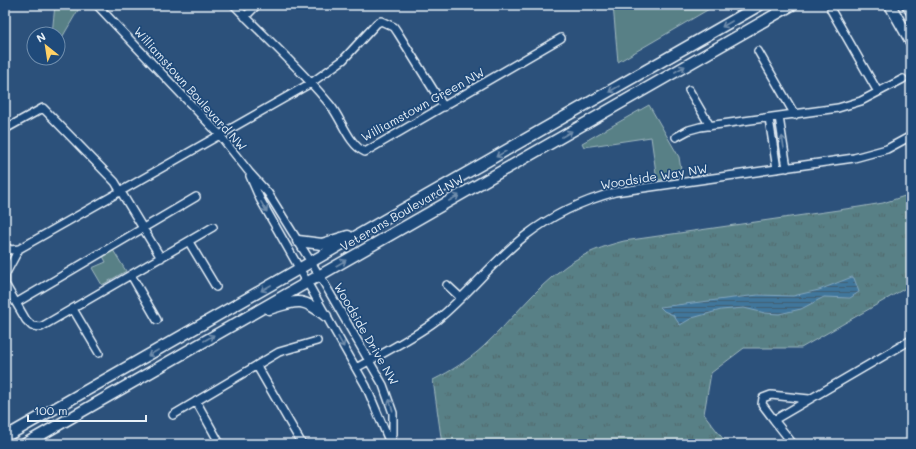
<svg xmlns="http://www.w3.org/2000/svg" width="916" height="449" font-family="Mali,sans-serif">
  <defs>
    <pattern id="grass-tufts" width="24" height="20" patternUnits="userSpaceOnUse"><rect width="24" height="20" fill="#598086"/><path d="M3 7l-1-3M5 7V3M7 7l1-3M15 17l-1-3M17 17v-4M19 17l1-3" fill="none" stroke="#50676b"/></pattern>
    <pattern id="water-rules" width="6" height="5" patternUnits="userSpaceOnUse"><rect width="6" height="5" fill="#3f769b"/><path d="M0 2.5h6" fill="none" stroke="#425f72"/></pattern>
  </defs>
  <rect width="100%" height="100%" fill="#2c517b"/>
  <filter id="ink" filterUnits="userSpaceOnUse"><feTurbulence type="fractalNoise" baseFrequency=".025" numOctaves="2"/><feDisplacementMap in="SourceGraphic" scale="8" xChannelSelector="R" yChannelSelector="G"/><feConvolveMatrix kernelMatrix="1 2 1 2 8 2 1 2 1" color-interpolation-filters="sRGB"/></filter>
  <g filter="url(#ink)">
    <path fill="url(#grass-tufts)" stroke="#a0b8bf" d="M911 194V285L801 348H744L711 373 704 414 727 444H442L433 380C451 371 469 360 484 346 512 320 535 288 566 266 584 253 604 246 624 241L859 207 883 203Z"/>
    <path fill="#598086" stroke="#a0b8bf" d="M55 5H81L60 41H58V34H52Z
      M613 5H716L618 62Z
      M649 105 679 157 682 176 657 180 651 137 584 147 582 143Z
      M113 250 126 271 102 285 92 268 106 262 103 256Z"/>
    <path fill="url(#water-rules)" stroke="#83a7c0" d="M852 277 854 278 859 292 850 298 824 297 801 309 779 314 765 313 744 308 721 310 692 318 680 325 673 315 664 311 660 307 758 295 793 296 819 290Z"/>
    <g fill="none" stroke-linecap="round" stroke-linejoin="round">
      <defs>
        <path id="street" d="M97 5 219 134 249 172 268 193 324 283 383 385 393 413V434L390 444
          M234 5C266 38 302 70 331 106 342 120 349 145 365 152L561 38
          M831 10 878 92
          M245 17 257 5
          M758 51 795 115
          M689 90 710 126
          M779 117 787 168
          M769 119 777 169
          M5 129 43 108 115 182 161 258
          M676 137 689 130 700 127 838 108 861 101 903 79
          M250 176 260 199 366 386 390 443
          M189 242 216 287
          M5 246 10 250 19 249 311 83 343 60 377 23 381 21 394 27 398 33 444 107
          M19 249 5 275V284L26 320 32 326 41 327 213 227
          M131 275 157 320
          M447 285 461 298
          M16 303 196 197
          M73 309 99 353
          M257 366 302 444
          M356 368C383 353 412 339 437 320 468 295 494 260 525 236 552 215 582 201 615 192L854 158 887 149 911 136
          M196 401 220 444
          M173 415 279 352 317 341
          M774 420 762 404 763 398 771 395 809 399
          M793 444 774 420 911 340"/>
        <path id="secondary" d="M890 5 911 42
          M907 5 911 11
          M298 241 322 244 348 236
          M269 309C298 300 302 297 326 316
          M5 437 760 5
          M25 444 792 5"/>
      </defs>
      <use href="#street" stroke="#e8f1f8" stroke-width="10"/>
      <use href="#secondary" stroke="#e8f1f8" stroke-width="13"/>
      <use href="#street" stroke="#1f4a7a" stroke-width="7"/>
      <use href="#secondary" stroke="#1f4a7a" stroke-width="10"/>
    </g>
    <defs><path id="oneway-shaft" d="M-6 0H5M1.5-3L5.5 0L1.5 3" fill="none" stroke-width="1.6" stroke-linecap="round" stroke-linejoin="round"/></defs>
    <g stroke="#6f8dac">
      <use href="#oneway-shaft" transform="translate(727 24) rotate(150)"/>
      <use href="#oneway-shaft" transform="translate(680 69) rotate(-30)"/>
      <use href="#oneway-shaft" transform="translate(614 89) rotate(150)"/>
      <use href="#oneway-shaft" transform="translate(567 134) rotate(-30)"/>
      <use href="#oneway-shaft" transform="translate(783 142) rotate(-99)"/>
      <use href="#oneway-shaft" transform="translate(501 154) rotate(150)"/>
      <use href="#oneway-shaft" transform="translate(454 198) rotate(-30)"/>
      <use href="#oneway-shaft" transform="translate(264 207) rotate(60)"/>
      <use href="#oneway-shaft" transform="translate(341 263) rotate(-30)"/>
      <use href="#oneway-shaft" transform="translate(266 288) rotate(150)"/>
      <use href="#oneway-shaft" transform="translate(209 338) rotate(-30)"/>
      <use href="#oneway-shaft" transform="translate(341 342) rotate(61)"/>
      <use href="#oneway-shaft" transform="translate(153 353) rotate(150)"/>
      <use href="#oneway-shaft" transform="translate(391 405) rotate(-106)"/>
    </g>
  </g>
  <g text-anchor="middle" stroke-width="3.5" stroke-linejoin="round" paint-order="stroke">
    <g font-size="12" fill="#e8f1f8" stroke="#1f4a7a">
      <text transform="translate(190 89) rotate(48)" y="4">Williamstown Boulevard NW</text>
      <text transform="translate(423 105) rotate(-29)" y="4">Williamstown Green NW</text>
      <text transform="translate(654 177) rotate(-9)" y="4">Woodside Way NW</text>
      <text transform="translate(402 213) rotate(-30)" y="4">Veterans Boulevard NW</text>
      <text transform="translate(366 334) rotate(60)" y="4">Woodside Drive NW</text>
    </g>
  </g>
  <rect width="916" height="449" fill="none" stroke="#1f4a7a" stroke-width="20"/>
  <rect x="10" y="10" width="896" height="429" fill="none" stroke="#e8f1f8" stroke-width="1.5" filter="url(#ink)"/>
  <g transform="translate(46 46) rotate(330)"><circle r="19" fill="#1f4a7a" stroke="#6f8dac"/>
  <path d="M0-3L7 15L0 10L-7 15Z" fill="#ffd166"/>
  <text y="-6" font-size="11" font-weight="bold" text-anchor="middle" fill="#e8f1f8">N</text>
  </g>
  <path d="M28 415v6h118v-6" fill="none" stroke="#e8f1f8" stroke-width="2"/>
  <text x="34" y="415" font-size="12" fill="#e8f1f8" stroke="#1f4a7a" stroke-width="3" paint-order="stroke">100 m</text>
</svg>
